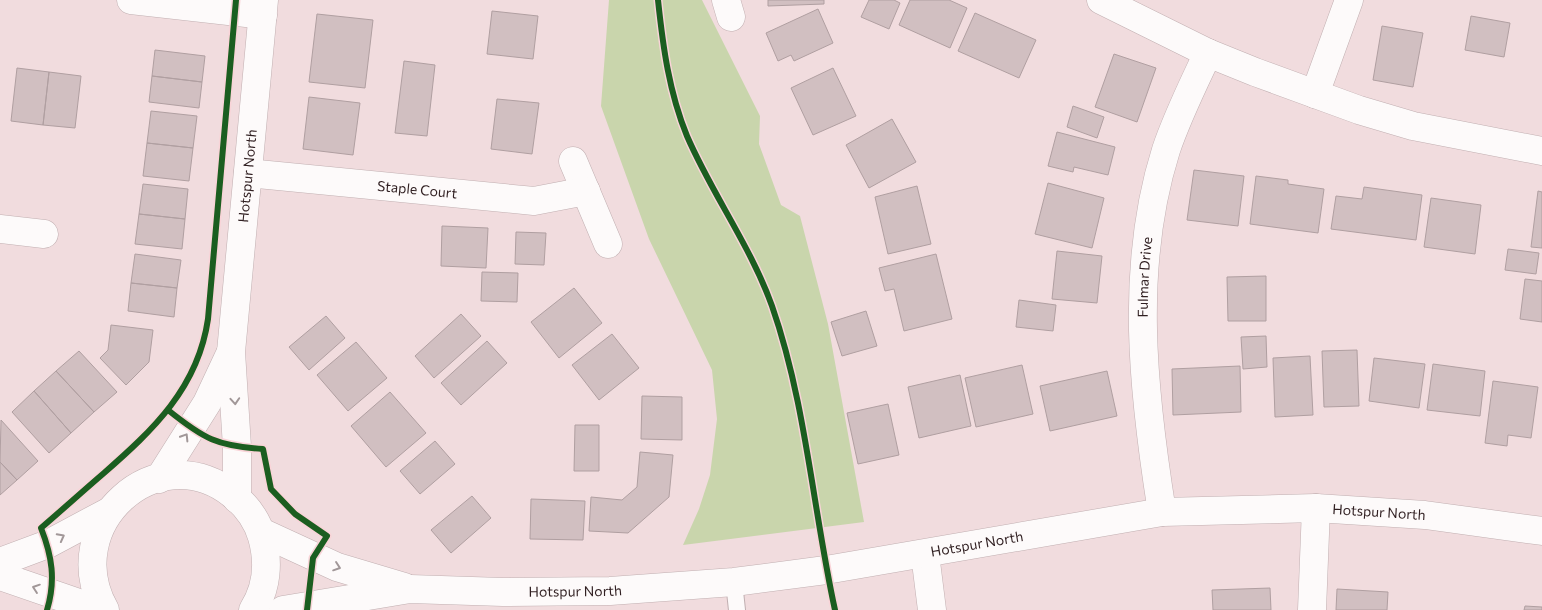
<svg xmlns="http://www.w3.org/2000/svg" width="1542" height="610" font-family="Commissioner,sans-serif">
  <rect width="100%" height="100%" fill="#f1dcde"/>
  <path fill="#c9d5ac" d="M609 0H702L760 116 759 144 781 205 800 216 828 324 864 522 683 545 699 509 710 475 717 419 712 370 649 239 601 106Z"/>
  <path fill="#d1bfc1" stroke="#b09fa1" d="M768 0H824V4L768 6Z
    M869 0H894L900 3 889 29 861 17Z
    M910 0H949L967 8 950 48 899 25Z
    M818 9 833 43 794 61 791 55 778 61 766 33Z
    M492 11 538 16 533 59 487 54Z
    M975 13 1036 40 1019 78 958 51Z
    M317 14 373 20 365 88 309 82Z
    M1471 16 1510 23 1504 57 1465 50Z
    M1382 26 1423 33 1413 87 1373 80Z
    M155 50 205 56 202 82 152 76Z
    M1114 54 1156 68 1137 122 1095 107Z
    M404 61 435 65 427 136 395 133Z
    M17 68 49 72 43 125 11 121Z
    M833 68 856 116 813 135 791 88Z
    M49 72 81 76 75 128 43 125Z
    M152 76 202 82 199 108 149 102Z
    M309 97 360 103 353 155 303 149Z
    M497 99 539 103 532 154 491 149Z
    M1073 106 1104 117 1097 138 1067 127Z
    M151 111 197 116 193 148 147 143Z
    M892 119 916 162 869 188 846 145Z
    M1057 132 1115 147 1108 175 1074 167 1073 172 1048 166Z
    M147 143 193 148 189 181 143 176Z
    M1194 170 1244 176 1238 226 1187 220Z
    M1256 176 1288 180V184L1324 189 1318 233 1250 224Z
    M1048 183 1104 198 1092 248 1035 234Z
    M143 184 188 189 185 219 139 214Z
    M917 186 931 244 888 254 875 197Z
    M1364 187 1422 195 1416 240 1331 229 1336 196 1362 199Z
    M1538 191 1542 192V248L1531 247Z
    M1431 198 1481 205 1475 254 1424 247Z
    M139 214 185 219 182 249 135 244Z
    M442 226 488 228 486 268 441 266Z
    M516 232 546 233 544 265 515 264Z
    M1508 249 1539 253 1536 274 1505 270Z
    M1057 251 1102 256 1097 303 1052 299Z
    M135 254 181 260 177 288 131 283Z
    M936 254 952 319 904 331 894 289 885 291 879 268Z
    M482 272 518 273 517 302 481 301Z
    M1266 276V321H1228L1227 277Z
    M1525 279 1542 281V322L1520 319Z
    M131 283 177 288 174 317 128 311Z
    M574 288 602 323 559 358 531 322Z
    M1019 300 1056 305 1053 331 1016 327Z
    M866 311 877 346 842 356 831 322Z
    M461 314 481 336 434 378 415 356Z
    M326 316 345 338 309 370 289 347Z
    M111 325 153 330 149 362 126 385 100 358 108 350Z
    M612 334 639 368 599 400 572 365Z
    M1266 336 1267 367 1243 369 1241 337Z
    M487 341 507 363 461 405 441 383Z
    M356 342 387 378 348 411 317 375Z
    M1357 350 1359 406 1324 407 1322 351Z
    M79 351 117 392 94 412 56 371Z
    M1310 356 1313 415 1275 417 1273 358Z
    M1374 358 1425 364 1419 408 1369 401Z
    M1433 364 1485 371 1480 416 1427 410Z
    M1022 365 1033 414 976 427 965 378Z
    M1240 366 1241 412 1173 415 1172 369Z
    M56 371 94 412 71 433 34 391Z
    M1107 371 1117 416 1050 431 1040 386Z
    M960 375 971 426 919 438 908 387Z
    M1493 381 1538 387 1531 438 1508 435 1507 446 1485 443Z
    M34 391 71 433 49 453 12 412Z
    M390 392 426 433 386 467 351 426Z
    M642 396 682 397V440L641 439Z
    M888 404 899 455 858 464 847 413Z
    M1 420 38 461 17 480 0 462Z
    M575 425H599V471H574Z
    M435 441 455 464 420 494 400 471Z
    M640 452 673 455 669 497 628 533 589 531 591 497 622 500 637 487Z
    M0 462 17 480 0 495Z
    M472 496 491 518 451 553 431 530Z
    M531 499 585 501 583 540 530 539Z
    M1270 588 1271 610H1213L1212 590Z
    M1337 589 1388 592 1387 610H1336Z
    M1525 606 1542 607V610H1524Z"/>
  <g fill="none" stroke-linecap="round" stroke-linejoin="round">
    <defs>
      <path id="service" d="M734 582 737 610"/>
      <g id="minor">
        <path d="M131 0 263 15"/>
        <path d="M726 0 731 17"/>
        <path d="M1101 0 1208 53 1255 72 1359 110 1413 126 1542 151"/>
        <path d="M1315 94 1349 0"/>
        <path d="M573 161 608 244"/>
        <path id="s1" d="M248 173 534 201 586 191"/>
        <path d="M0 229 44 234"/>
        <path id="s2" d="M1162 512C1143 393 1129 267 1166 150 1177 117 1193 85 1208 53"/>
        <path d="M261 532 337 567 404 587"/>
        <path d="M925 554 932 610"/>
        <path d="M0 562 48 544 108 512"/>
        <path d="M0 576 99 610"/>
        <path id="s3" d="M283 610 410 589 503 592 610 591 734 582 826 570 1162 512 1316 508 1425 515 1542 531"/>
        <path d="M1312 610 1316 508"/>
      </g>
      <g id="tertiary">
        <path d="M159 479 207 403 230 354"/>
        <path id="s4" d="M237 499V447L231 352 264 0"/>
        <path d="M105 610C57 525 157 435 232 494 246 505 257 520 262 537 269 562 267 588 253 610"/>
      </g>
    </defs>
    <use href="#service" stroke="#c1afb1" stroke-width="18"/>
    <use href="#minor" stroke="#c1afb1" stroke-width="29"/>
    <use href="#tertiary" stroke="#c1afb1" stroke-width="29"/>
    <use href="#service" stroke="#fdfafa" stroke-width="16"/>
    <use href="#minor" stroke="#fdfafa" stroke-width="28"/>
    <use href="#tertiary" stroke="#fdfafa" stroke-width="28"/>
    <defs>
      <path id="cycleway" d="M658 0C663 47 669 92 687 136 712 194 751 247 772 306 806 403 813 510 835 610
        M168 410C204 439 217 446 263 449L271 489 295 514 327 536 313 558 307 610
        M47 610C56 580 52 556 41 528 62 510 83 491 104 473 153 430 198 388 208 319L236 0"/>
    </defs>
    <use href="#cycleway" stroke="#f9d4d8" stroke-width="9"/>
    <use href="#cycleway" stroke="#1b5e20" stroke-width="6"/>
  </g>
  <defs><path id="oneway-chevron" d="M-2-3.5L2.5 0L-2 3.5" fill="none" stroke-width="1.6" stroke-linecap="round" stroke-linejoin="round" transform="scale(1.25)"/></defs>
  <g stroke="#a19798">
    <use href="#oneway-chevron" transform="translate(235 401) rotate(86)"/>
    <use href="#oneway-chevron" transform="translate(185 437) rotate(-58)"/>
    <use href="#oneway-chevron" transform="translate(61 537) rotate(-28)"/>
    <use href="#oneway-chevron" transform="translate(337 567) rotate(19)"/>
    <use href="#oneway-chevron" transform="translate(36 588) rotate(-161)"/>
  </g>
  <g text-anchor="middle" stroke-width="4" stroke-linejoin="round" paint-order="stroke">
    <g font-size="14" fill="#301f21" stroke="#f9d4d8">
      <text dy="5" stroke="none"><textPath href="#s4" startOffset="324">Hotspur North</textPath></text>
      <text dy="5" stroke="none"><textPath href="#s1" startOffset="170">Staple Court</textPath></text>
      <text dy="5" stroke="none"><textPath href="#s2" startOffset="236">Fulmar Drive</textPath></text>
      <text dy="5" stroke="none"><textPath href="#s3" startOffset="1104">Hotspur North</textPath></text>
      <text dy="5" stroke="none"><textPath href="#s3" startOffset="699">Hotspur North</textPath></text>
      <text dy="5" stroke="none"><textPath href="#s3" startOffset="294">Hotspur North</textPath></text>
    </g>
  </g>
</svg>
